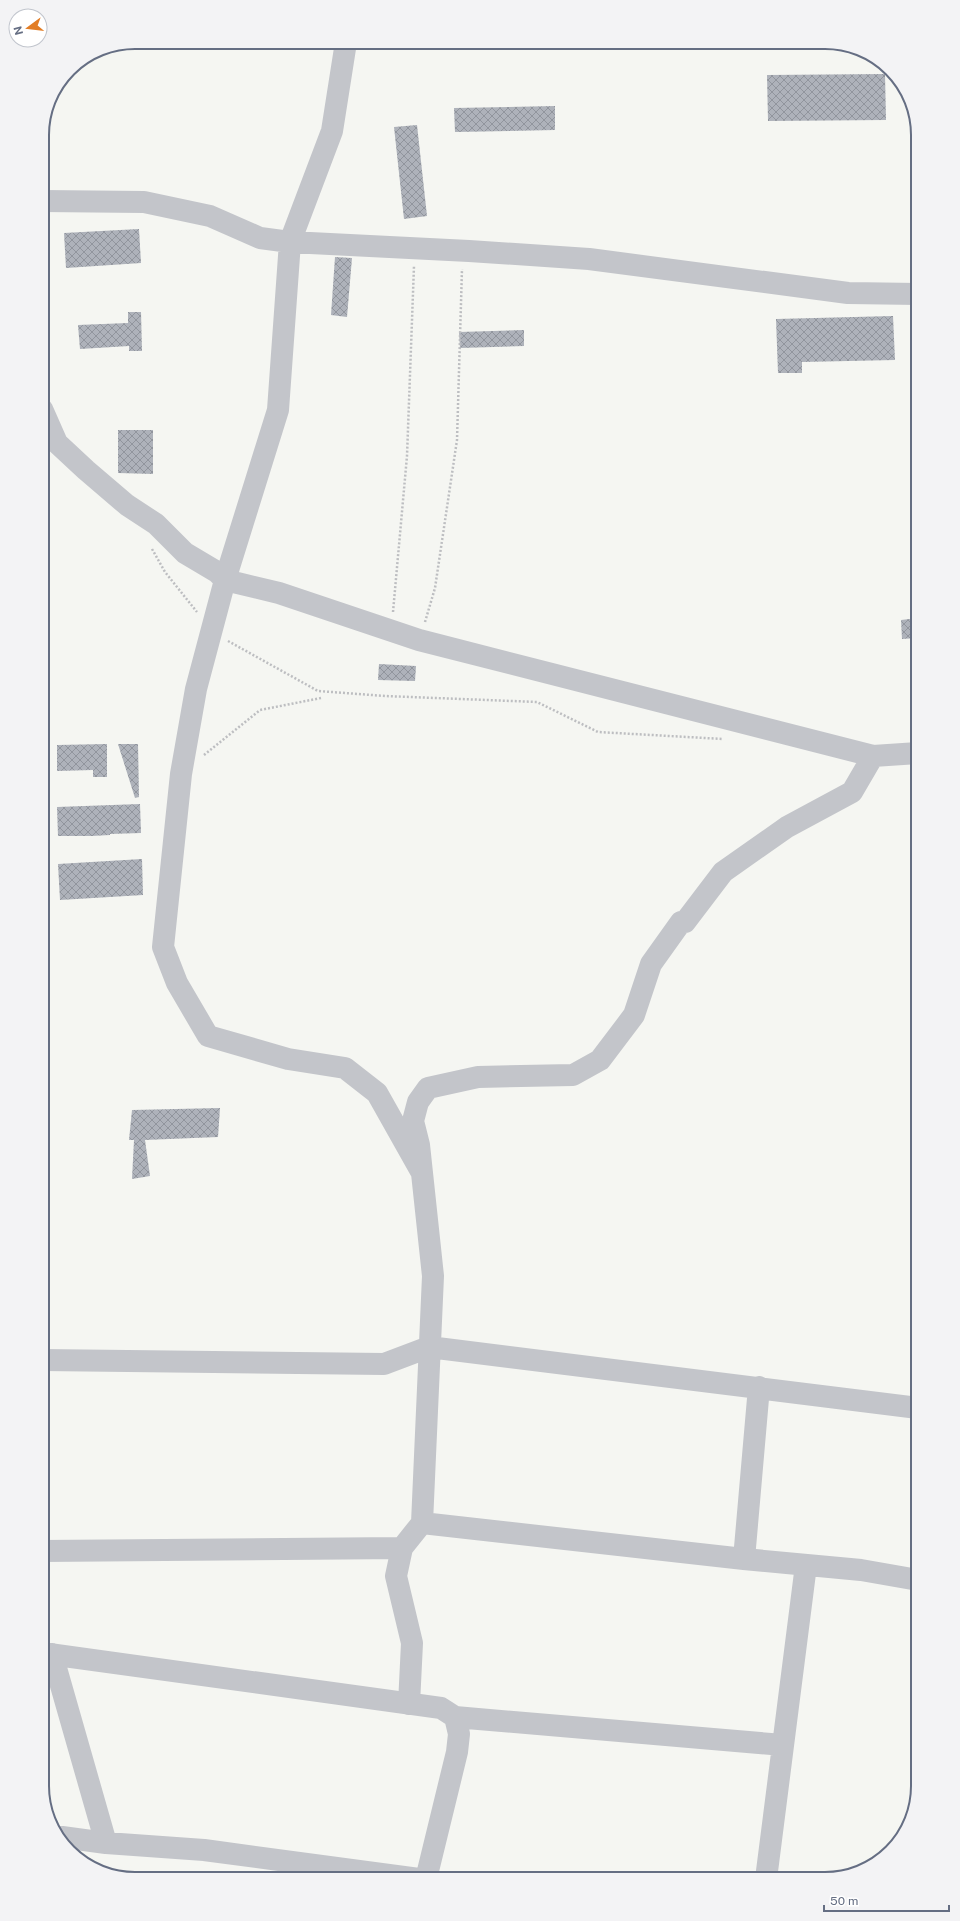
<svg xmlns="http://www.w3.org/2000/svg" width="960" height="1921" font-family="'Public Sans',sans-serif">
  <defs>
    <pattern id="building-cross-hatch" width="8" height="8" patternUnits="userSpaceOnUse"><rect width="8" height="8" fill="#aeb2ba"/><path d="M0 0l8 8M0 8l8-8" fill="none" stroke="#91959d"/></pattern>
  </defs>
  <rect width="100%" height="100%" fill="#f5f6f2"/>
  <path fill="url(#building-cross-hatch)" d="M885 74 886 120 768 121 767 75Z
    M555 106V130L455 132 454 108Z
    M417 125 427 216 404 219 394 127Z
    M139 229 141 263 66 268 64 233Z
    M335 257 352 258 347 317 331 315Z
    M128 312H141L142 351H129V346L80 349 78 325 128 323Z
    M893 316 895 360 802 362V373H778L776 319Z
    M524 330V346L460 348 459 332Z
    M118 430H153V474L118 473Z
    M918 618V638L902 639 901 620Z
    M379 664 416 666 415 681 378 680Z
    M107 744V777H93V770L57 771V745Z
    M118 744H138L139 797 135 798Z
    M140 804 141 833 110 834V835L92 836H58L57 807Z
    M142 859 143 895 60 900 58 864Z
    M220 1108 218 1137 145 1140 150 1176 132 1179 134 1140H129L132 1110Z"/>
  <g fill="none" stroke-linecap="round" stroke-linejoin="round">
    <path stroke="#bdbec1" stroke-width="2.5" stroke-dasharray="2 2" stroke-linecap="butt" d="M152 549 165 572 197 612
      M393 612 407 456 414 266
      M425 622 435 588 457 440 462 269
      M228 641 318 691 385 696 537 702 598 732 723 739
      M204 755 260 710 321 698"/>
    <path stroke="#c3c5ca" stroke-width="22" d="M346 42 332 131 290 242 278 410 225 580 196 689 181 774 163 947 177 983 208 1036 288 1059 345 1068 377 1093 422 1173
      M42 201 144 202 210 216 260 238 290 242 469 251 589 259 848 293 918 294
      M42 409 57 443 86 470 127 505 156 524 185 553 217 572 225 580 279 593 419 640 873 756 918 753
      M42 1360 384 1364 429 1347 918 1408
      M422 1523 744 1559 861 1570 918 1580
      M42 1551 402 1548
      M744 1559 759 1387
      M42 1653 441 1708 455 1717 459 1734 457 1752 426 1879
      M52 1654 106 1843
      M409 1704 412 1643 396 1576 402 1548 422 1523 433 1276 419 1145 413 1121 418 1102 428 1088 478 1077 573 1075 600 1060 634 1015 651 964 681 922H685L723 872 787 827 852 792 873 756
      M455 1717 783 1745
      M62 1837 106 1843 204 1850 419 1879
      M766 1879 806 1565"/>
  </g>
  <path d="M0 0H960V1921H0ZM135 49H825A86 86 0 0 1 911 135V1786A86 86 0 0 1 825 1872H135A86 86 0 0 1 49 1786V135A86 86 0 0 1 135 49Z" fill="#f3f3f5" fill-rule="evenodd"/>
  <path fill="none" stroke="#656e83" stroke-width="2" d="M135 49H825A86 86 0 0 1 911 135V1786A86 86 0 0 1 825 1872H135A86 86 0 0 1 49 1786V135A86 86 0 0 1 135 49Z"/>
  <g transform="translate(28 28) rotate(255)"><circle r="19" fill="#ffffff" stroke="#c1c5cd"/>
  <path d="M0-3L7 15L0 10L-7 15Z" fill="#e27d25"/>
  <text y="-6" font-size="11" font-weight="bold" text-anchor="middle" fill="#656e83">N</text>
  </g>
  <path d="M824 1905v6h125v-6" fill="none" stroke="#656e83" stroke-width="2"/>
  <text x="830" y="1905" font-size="12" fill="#656e83" stroke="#ffffff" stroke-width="3" paint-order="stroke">50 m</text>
</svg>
